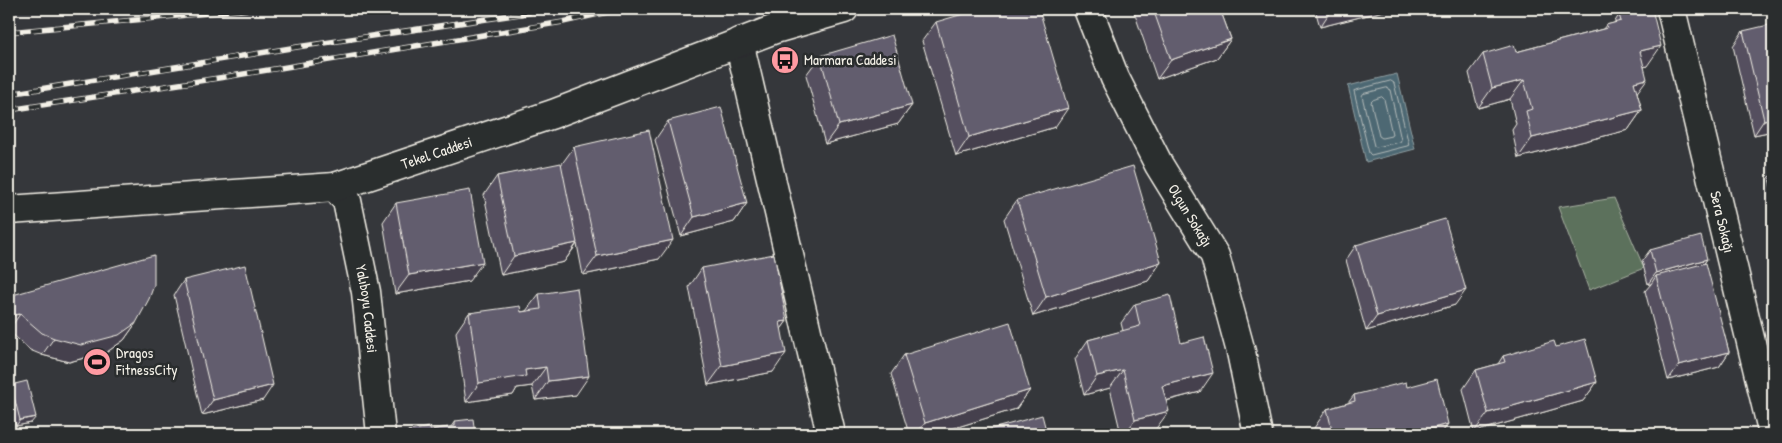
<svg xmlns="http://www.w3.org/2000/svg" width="1782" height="443" font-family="'Patrick Hand',sans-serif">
  <rect width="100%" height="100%" fill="#35373b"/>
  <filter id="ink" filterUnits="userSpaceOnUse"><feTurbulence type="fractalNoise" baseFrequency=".02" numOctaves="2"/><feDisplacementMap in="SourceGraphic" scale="10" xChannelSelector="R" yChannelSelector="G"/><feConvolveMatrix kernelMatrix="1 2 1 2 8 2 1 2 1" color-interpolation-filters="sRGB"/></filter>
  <g filter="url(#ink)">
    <path fill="#5c715c" stroke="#a8b1a2" d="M1614 198 1644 268 1589 290 1558 207Z"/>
    <path fill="#4e6873" stroke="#909fa2" d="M1397 74 1415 149 1366 162 1348 86Z"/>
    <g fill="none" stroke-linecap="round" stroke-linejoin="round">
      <path stroke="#b2bab9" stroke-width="1" d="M1391 81 1394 83 1409 145 1407 146 1371 155 1369 153 1354 91Z
        M1387 88 1390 90 1401 140 1400 142 1376 147 1374 146 1362 96 1363 94Z
        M1382 97 1384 99 1392 134 1391 136 1382 138 1379 136 1371 102 1373 100Z"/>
      <defs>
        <g id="street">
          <path id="s1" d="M1088 9 1115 78 1159 165 1215 256 1241 352 1258 434"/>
          <path id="s2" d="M1671 9 1773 434"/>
          <path d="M739 42 831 434"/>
        </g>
        <g id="secondary">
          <path id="s3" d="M335 187 347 201 366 292 381 434"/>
          <path id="s4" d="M9 210 335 187 553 114 775 29 844 9"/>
        </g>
      </defs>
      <use href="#street" stroke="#f4f1e8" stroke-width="31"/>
      <use href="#secondary" stroke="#f4f1e8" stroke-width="31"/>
      <use href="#street" stroke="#2a2d2e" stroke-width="28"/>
      <use href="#secondary" stroke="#2a2d2e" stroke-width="28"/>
      <defs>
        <path id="rail" d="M9 32 250 9
          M9 94 297 47 554 9
          M9 110 225 77 563 22 621 9"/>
      </defs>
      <use href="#rail" stroke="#f4f1e8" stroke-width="5.5"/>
      <use href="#rail" stroke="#2a2d2e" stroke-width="4" stroke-dasharray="11" stroke-linecap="butt"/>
    </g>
    <path fill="#54505f" stroke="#f4f1e8" d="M1133 9H1220L1231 39 1217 58 1157 79Z
      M1315 9H1392L1320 27Z
      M1619 15 1647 66 1644 67 1637 93 1642 110 1628 130 1518 158 1512 130 1516 124 1510 99 1478 108 1469 73 1483 54 1516 52 1603 29 1606 25 1614 23Z
      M936 22 1055 127 956 156 922 41Z
      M1743 31 1773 131 1754 135 1733 46Z
      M820 56 912 105 898 124 825 144 806 75Z
      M668 121 747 203 734 222 681 236 655 140Z
      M574 147 659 259 583 275 577 244 564 262 501 275 484 195 497 176 561 165Z
      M1773 173V194L1769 178Z
      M1017 200 1161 262 1148 281 1033 316 1004 219Z
      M396 203 469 281 395 294 383 222Z
      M1356 245 1455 305 1366 331 1346 260Z
      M1650 250 1707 259 1704 263 1729 352 1719 367 1668 380 1645 291 1651 284H1648L1642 261Z
      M702 268 787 321 781 329 773 372 708 385 689 287Z
      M184 280 263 400 202 415 174 295Z
      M539 294 576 395 535 400 532 386 517 388 513 395 466 402 456 332 469 313 521 312 526 311Z
      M9 296 136 323 124 340 107 352 69 362 42 355 30 350 9 331Z
      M1135 304 1181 343 1200 392 1166 401 1155 430 1140 434H1121L1110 388 1084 395 1075 359 1088 340 1123 331 1121 323Z
      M1556 347 1597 382 1583 401 1474 432 1463 389 1476 370 1498 364 1503 356Z
      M904 355 1030 390 1016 409 935 434H909L891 374Z
      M11 385 31 423 16 426 9 398V389Z
      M1407 387 1441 434H1315L1314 428 1327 409 1348 403 1354 395Z
      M455 421 475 434H405L408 431 430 430 451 427Z"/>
    <path fill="#45414d" stroke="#f4f1e8" d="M1332 9H1392L1320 27Z
      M1231 39 1217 58 1157 79 1171 60Z
      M1661 46 1647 66 1626 71 1640 51Z
      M1647 79 1633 98 1634 82Z
      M1524 80 1510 99 1478 108 1492 88Z
      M912 105 898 124 825 144 839 125Z
      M1068 108 1055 127 956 156 969 137Z
      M1642 110 1628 130 1518 158 1532 138Z
      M1773 118V131L1754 135 1764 120Z
      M747 203 734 222 681 236 694 217Z
      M673 240 659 259 583 275 597 256Z
      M577 243 564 262 501 275 514 256Z
      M1707 259 1699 271 1656 276 1651 284H1648L1656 273Z
      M483 262 469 281 395 294 409 275Z
      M1161 262 1148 281 1033 316 1046 297Z
      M1466 290 1455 305 1366 331 1377 316Z
      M20 314 9 330V316Z
      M787 321 774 339 780 322Z
      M136 323 124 340 107 352 69 362 42 355 54 338Z
      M1729 352 1719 367 1668 380 1679 365Z
      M786 353 773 372 708 385 722 366Z
      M546 367 532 386 517 388 513 395 466 402 479 383 525 370Z
      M1123 370 1110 388 1084 395 1097 376Z
      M1213 373 1200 392 1149 405 1162 386Z
      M589 376 576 395 535 400 548 381Z
      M1597 382 1583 401 1474 432 1488 413Z
      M273 385 263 400 202 415 213 400Z
      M1030 390 1016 409 935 434H916L925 423Z
      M1169 411 1155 430 1140 434H1125L1135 420Z
      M36 417 31 423 16 426 20 420Z
      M1448 424 1441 434H1410Z"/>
    <path fill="#625d6e" stroke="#f4f1e8" d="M980 9H1039L1068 108 969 137 936 22Z
      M1153 9H1220L1231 39 1171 60Z
      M1645 9H1652L1661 46 1640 51 1647 79 1634 82 1642 110 1532 138 1526 111 1532 109 1524 80 1492 88 1483 54 1514 45 1516 52 1607 28 1606 25 1621 21 1619 15Z
      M1773 24V118L1764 120 1743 31Z
      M892 35 912 105 839 125 820 56Z
      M721 107 747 203 694 217 668 121Z
      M649 130 673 240 597 256 574 147Z
      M561 163 577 243 514 256 497 176Z
      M1133 166 1161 262 1046 297 1017 200Z
      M470 190 483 262 409 275 396 203Z
      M1445 219 1466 290 1377 316 1356 245Z
      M1701 236 1707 259 1656 273 1650 250Z
      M774 254 787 321 780 322 786 353 722 366 702 268Z
      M154 255V285L149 299 136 323 119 335 81 345 54 338 42 333 20 314 9 316V296Z
      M1706 263 1729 352 1679 365 1656 276Z
      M245 265 273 385 213 400 184 280Z
      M577 288 589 376 548 381 546 367 525 370 526 376 479 383 469 313 520 306 521 312 541 309 539 294Z
      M1170 295 1181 343 1204 337 1213 373 1162 386 1169 411 1135 420 1123 370 1097 376 1088 340 1140 326 1135 304Z
      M1010 322 1030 390 925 423 904 355Z
      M1585 339 1597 382 1488 413 1476 370 1505 362 1503 356 1554 341 1556 347Z
      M1437 379 1448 424 1410 434H1333L1327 409 1355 401 1354 395 1406 382 1407 387Z
      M27 381 36 417 20 420 11 385Z
      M1042 415 1047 434H974Z
      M473 419 475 434H408V431L430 427V430L455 426V421Z"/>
  </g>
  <defs>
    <symbol id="bus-disc" viewBox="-11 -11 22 22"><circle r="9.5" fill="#ff9aa2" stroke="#2a2d2e"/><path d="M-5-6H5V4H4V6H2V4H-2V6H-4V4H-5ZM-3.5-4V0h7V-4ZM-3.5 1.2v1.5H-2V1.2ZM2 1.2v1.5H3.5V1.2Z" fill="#111"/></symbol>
    <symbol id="stadium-disc" viewBox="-11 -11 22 22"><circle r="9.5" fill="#ff9aa2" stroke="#2a2d2e"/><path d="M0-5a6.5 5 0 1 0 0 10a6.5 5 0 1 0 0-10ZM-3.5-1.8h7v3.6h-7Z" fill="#111"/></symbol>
  </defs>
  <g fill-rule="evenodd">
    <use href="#bus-disc" x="769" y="44" width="32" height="32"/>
    <use href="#stadium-disc" x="81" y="346" width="32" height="32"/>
  </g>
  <g text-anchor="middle" stroke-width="5" stroke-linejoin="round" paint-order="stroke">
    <g font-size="15" fill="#f4f1e8" stroke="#2a2d2e" text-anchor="start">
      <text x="804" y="65">Marmara Caddesi</text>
      <text x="116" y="358">Dragos<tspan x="116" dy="17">FitnessCity</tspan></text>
    </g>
    <g font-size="15" fill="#f4f1e8" stroke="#2a2d2e">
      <text dy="5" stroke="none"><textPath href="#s4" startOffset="434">Tekel Caddesi</textPath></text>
      <text dy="5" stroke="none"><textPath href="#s1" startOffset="231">Olgun Sokağı</textPath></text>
      <text dy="5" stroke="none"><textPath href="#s2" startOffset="219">Sera Sokağı</textPath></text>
      <text dy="5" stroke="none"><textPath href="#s3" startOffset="128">Yalıboyu Caddesi</textPath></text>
    </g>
  </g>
  <rect width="1782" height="443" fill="none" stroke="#2a2d2e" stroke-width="30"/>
  <rect x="15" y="15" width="1752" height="413" fill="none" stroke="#f4f1e8" stroke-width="2" filter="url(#ink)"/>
</svg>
